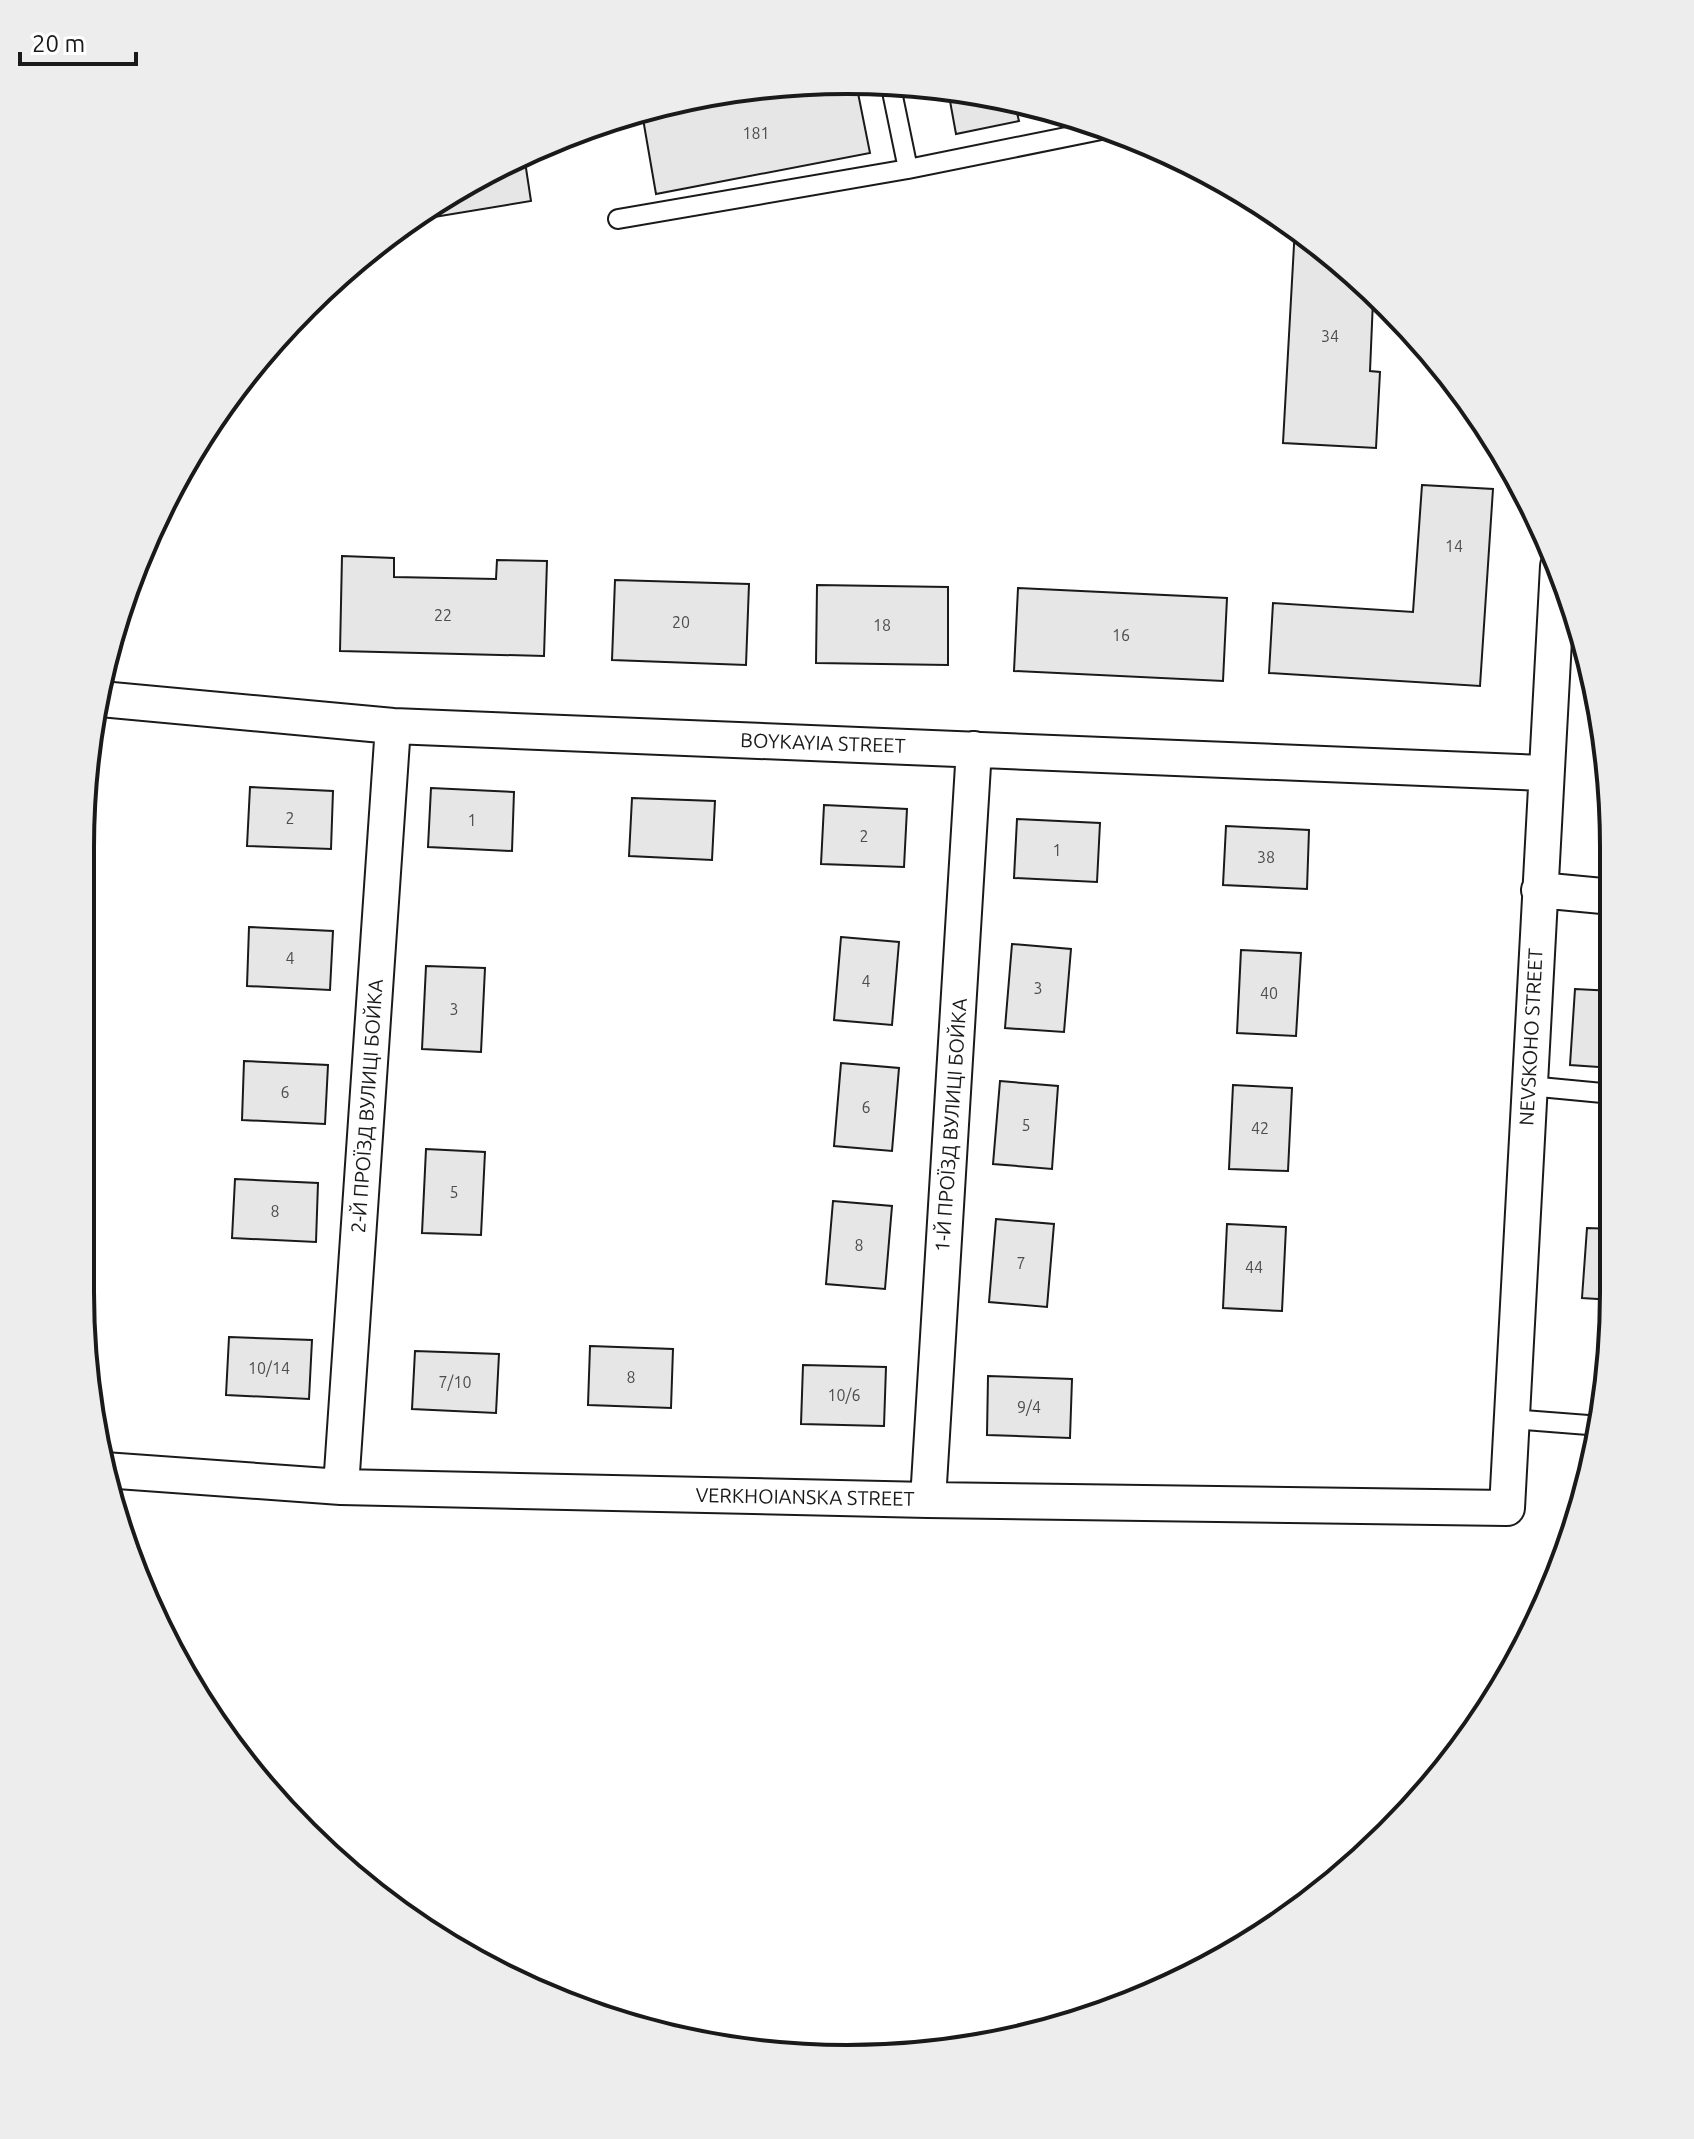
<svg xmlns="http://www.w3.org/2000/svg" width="1694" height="2139" font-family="Ubuntu,sans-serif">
  <rect width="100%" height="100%" fill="#fff"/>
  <path fill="#e6e6e6" stroke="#1a1a1a" stroke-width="2" d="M856 83 870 153 656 194 642 113 791 85Z
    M948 90 1037 105 1016 109 1019 121 956 134Z
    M524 155 531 201 410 221 463 183Z
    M1295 227 1314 238 1380 301 1373 300 1370 371 1380 372 1376 448 1283 443Z
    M1422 485 1493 489 1480 686 1269 673 1273 603 1413 612Z
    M342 556 394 558V577L496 579 497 560 547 561 544 656 340 651Z
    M615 580 749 584 746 665 612 660Z
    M817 585 948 587V665L816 663Z
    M1018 588 1227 598 1223 681 1014 671Z
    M250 787 333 791 331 849 247 846Z
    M431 788 514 792 512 851 428 847Z
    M632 798 715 801 712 860 629 856Z
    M824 805 907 809 904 867 821 864Z
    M1017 819 1100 823 1097 882 1014 878Z
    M1226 826 1309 830 1307 889 1223 885Z
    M249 927 333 931 330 990 247 986Z
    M841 937 899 942 892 1025 834 1020Z
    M1012 944 1071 949 1064 1032 1005 1028Z
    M1241 950 1301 953 1296 1036 1237 1033Z
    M426 966 485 968 481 1052 422 1049Z
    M1575 989 1613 991V1068L1570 1065Z
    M244 1061 328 1065 325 1124 242 1120Z
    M841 1063 899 1068 892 1151 834 1146Z
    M1000 1081 1058 1086 1052 1169 993 1164Z
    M1233 1085 1292 1088 1288 1171 1229 1169Z
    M426 1149 485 1152 481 1235 422 1233Z
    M235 1179 318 1183 316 1242 232 1238Z
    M833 1201 892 1206 885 1289 826 1284Z
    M996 1219 1054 1224 1047 1307 989 1302Z
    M1227 1224 1286 1227 1282 1311 1223 1308Z
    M1587 1228 1614 1229 1613 1300 1582 1298Z
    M229 1337 312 1340 309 1399 226 1395Z
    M590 1346 673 1349 671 1408 588 1405Z
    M415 1351 499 1354 496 1413 412 1409Z
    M803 1365 886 1367 884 1426 801 1424Z
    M988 1376 1072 1379 1070 1438 987 1435Z"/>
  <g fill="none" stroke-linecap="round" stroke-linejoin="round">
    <defs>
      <path id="lane" d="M908 169 1106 129
        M618 219 908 169 890 82
        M1529 1086 1613 1094
        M1512 1419 1601 1426"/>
      <path id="street" d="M101 699 393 726 1545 773
        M1539 890 1613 897
        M104 1470 341 1487 928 1500 1507 1508 1558 566
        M341 1487 393 726
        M928 1500 974 749"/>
    </defs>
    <use href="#lane" stroke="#1a1a1a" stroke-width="22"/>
    <use href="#street" stroke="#1a1a1a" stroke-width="38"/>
    <use href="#lane" stroke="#fff" stroke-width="18"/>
    <use href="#street" stroke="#fff" stroke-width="34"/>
  </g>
  <g text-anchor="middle" stroke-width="6" stroke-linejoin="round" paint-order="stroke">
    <g font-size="16" fill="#4d4d4d">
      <text x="756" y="139">181</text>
      <text x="1330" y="342">34</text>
      <text x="1454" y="552">14</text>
      <text x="443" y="621">22</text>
      <text x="681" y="628">20</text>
      <text x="882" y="631">18</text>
      <text x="1121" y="641">16</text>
      <text x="290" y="824">2</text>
      <text x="472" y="826">1</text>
      <text x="864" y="842">2</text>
      <text x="1057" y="856">1</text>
      <text x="1266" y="863">38</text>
      <text x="290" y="964">4</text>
      <text x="866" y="987">4</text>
      <text x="1038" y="994">3</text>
      <text x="1269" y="999">40</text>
      <text x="454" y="1015">3</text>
      <text x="285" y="1098">6</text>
      <text x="866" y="1113">6</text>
      <text x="1026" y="1131">5</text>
      <text x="1260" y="1134">42</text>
      <text x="454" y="1198">5</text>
      <text x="275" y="1217">8</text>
      <text x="859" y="1251">8</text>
      <text x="1021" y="1269">7</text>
      <text x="1254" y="1273">44</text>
      <text x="269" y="1374">10/14</text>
      <text x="631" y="1383">8</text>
      <text x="455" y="1388">7/10</text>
      <text x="844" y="1401">10/6</text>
      <text x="1029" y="1413">9/4</text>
    </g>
    <g font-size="20" fill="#1a1a1a" stroke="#fff">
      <text transform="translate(823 743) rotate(2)" y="7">BOYKAYIA STREET</text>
      <text transform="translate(1531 1037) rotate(-87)" y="7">NEVSKOHO STREET</text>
      <text transform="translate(367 1106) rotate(-86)" y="7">2-Й ПРОЇЗД ВУЛИЦІ БОЙКА</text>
      <text transform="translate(951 1125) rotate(-86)" y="7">1-Й ПРОЇЗД ВУЛИЦІ БОЙКА</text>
      <text transform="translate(805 1497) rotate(1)" y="7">VERKHOIANSKA STREET</text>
    </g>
  </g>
  <path d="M0 0H1694V2139H0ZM847 94H847A753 753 0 0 1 1600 847V1292A753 753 0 0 1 847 2045H847A753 753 0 0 1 94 1292V847A753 753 0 0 1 847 94Z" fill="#ededed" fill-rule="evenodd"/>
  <path fill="none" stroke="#1a1a1a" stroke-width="4" d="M847 94H847A753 753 0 0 1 1600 847V1292A753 753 0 0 1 847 2045H847A753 753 0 0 1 94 1292V847A753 753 0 0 1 847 94Z"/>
  <path d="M20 52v12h116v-12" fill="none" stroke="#1a1a1a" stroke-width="4"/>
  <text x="32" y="52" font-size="24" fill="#1a1a1a" stroke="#ffffff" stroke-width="6" paint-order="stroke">20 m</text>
</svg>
